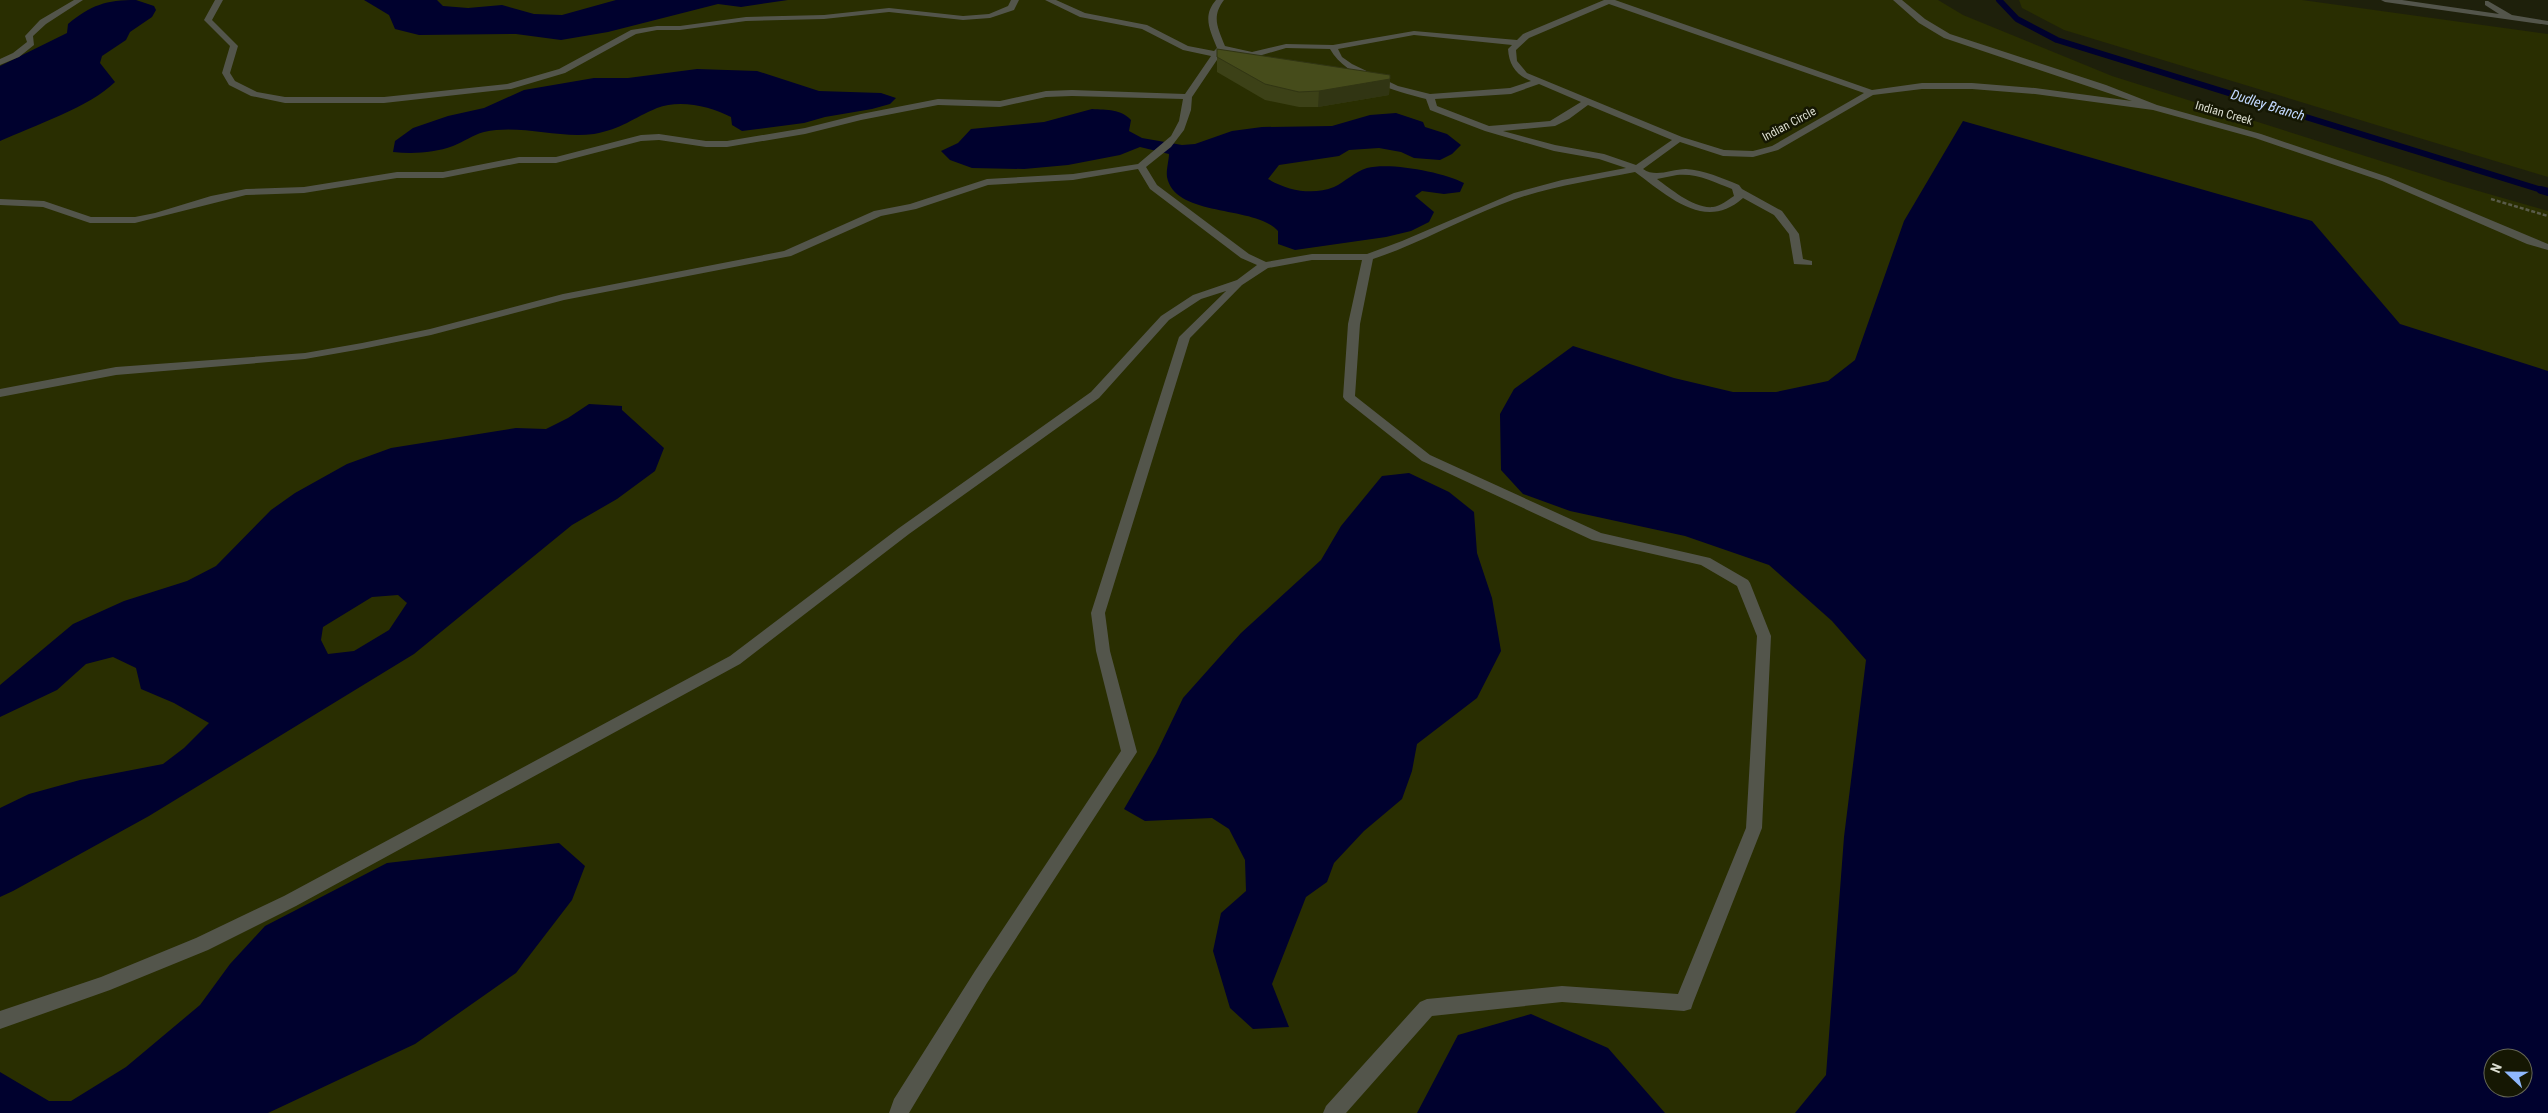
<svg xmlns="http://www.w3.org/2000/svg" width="2548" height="1113" font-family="'Roboto Condensed',sans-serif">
  <rect width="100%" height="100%" fill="#1e200b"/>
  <path fill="#292e01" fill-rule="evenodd" d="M0 0H1938L1963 15 2112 76 2454 184 2548 211V1113H0ZM2493 1058H2523V1088H2493Z
    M2019 0H2302L2548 34V177L2064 30 2022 8Z"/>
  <path fill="#00012e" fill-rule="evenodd" d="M136 0 154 6 156 10 152 17 130 32 126 40 102 56 100 63 115 82C90 107 33 126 0 141V66L67 33 68 24C91 5 106 0 136 0Z
    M364 0H437L443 6 468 8 502 5 534 14 562 15 616 0H788L741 7 718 4 608 32 561 40 516 34 419 35 395 29 389 15Z
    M697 69 757 71 819 91 881 93 896 98 890 104 872 109 825 117 804 123 742 131 732 125 731 117C711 106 679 99 657 108 633 118 622 129 594 134 558 139 521 124 484 132 472 135 464 142 453 146 434 153 413 154 393 152L395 141 413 128 448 116 484 108 524 90 594 78H628Z
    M1092 109C1107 110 1121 109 1131 120L1129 131 1142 138 1182 145 1195 144 1232 131 1262 127 1332 126 1370 115 1396 113 1423 122 1425 127 1447 134 1461 145 1452 154 1440 160 1414 158 1401 152 1379 148 1349 150 1339 156 1279 165 1268 179C1287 190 1312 196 1334 187 1345 182 1354 172 1367 168 1390 162 1443 172 1464 183L1460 192 1444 194 1422 191 1415 196 1434 212 1429 222 1411 231 1386 237 1295 250 1278 244V231C1256 205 1175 218 1167 177 1166 170 1169 160 1169 154L1140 147 1120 155 1068 165 1024 169 972 168 950 160 941 151 958 143 971 129 1044 122Z
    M1963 121 2312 221 2400 324 2548 371V1113H1795L1826 1075 1844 837 1866 660 1832 621 1769 565 1685 536 1570 511 1523 494 1501 470 1500 414 1514 389 1573 346 1674 378 1733 392H1776L1828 381 1855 360 1904 221ZM2493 1058H2523V1088H2493Z
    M589 404 622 406V410L664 448 655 471 617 499 572 525 414 654 149 816 13 891 0 897V808L29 794 80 780 163 764 184 748 209 723 174 703 141 689 136 668 113 657 86 664 57 690 0 717V685L73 624 124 601 187 581 216 566 271 510 295 493 347 464 391 448 516 428 546 429 568 418ZM398 595 407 603 389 630 354 651 328 654 321 640 323 627 372 597Z
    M1409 473 1449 492 1474 512 1477 553 1492 598 1501 651 1477 698 1417 744 1412 771 1402 799 1364 831 1334 863 1327 882 1306 897 1272 984 1289 1027 1253 1029 1230 1008 1213 951 1221 913 1246 891 1245 860 1229 829 1212 818 1145 821 1124 809 1156 754 1183 698 1241 633 1321 560 1341 526 1382 476Z
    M559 843 585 866 572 900 516 973 415 1044 268 1113H0V1072L49 1101H71L126 1067 200 1005 230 964 265 926 387 863Z
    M1531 1014 1608 1048 1665 1113H1417L1458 1035Z"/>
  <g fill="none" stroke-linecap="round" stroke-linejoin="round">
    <path stroke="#00012e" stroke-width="6" d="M1999 0 2017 19 2057 40 2545 191"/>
    <path stroke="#00012e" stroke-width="8" d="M2541 190 2548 192"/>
    <path stroke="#595b49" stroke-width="2.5" stroke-dasharray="4 2" stroke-linecap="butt" d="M2491 199 2548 216"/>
    <path fill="#53554b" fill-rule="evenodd" d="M74 0H83L46 24 33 36 34 45 19 57 0 65V59L13 53 27 42 25 36 40 20Z
      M215 0H223L212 20 238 46 230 73 235 81 257 92 285 97H384L507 84 559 69 631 30 657 26H680L746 17 824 15 889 8 963 16 989 14 1008 6 1011 0H1019L1014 10 990 18 963 20 889 12 824 19 746 21 680 30H657L636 34 565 73 511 89 384 103H285L251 96 229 85 222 73 230 46 204 20Z
      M1045 0H1056L1085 13 1147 25 1188 46 1214 51 1217 48C1210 30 1202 16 1216 0H1224C1211 17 1218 28 1225 46L1252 52 1286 44 1333 45 1414 31 1517 40 1523 34 1604 0H1615L1872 90 1922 83H1972L2035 88 2132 101 1944 38 1919 23 1893 0H1902L1925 19 1950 34 2106 85 2157 105 2261 134 2388 177 2548 244V250L2527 244 2382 181 2255 138 2153 110 2035 94 1972 89H1922L1873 95 1778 150 1753 157 1723 156 1680 142 1643 169C1656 178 1671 169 1686 169 1704 170 1722 178 1739 185L1742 189 1782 211 1799 234 1803 259 1812 261V265L1794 264 1789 234 1774 215 1743 198C1705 232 1668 196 1635 172 1590 181 1545 187 1502 204 1458 221 1418 244 1373 259L1360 324 1355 396 1430 455 1601 533 1710 558 1748 580 1750 583 1771 636 1762 828 1693 1003 1691 1009 1684 1011 1562 1002 1432 1016 1346 1113H1323L1326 1106 1420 1002 1427 999 1562 986 1678 994 1746 828 1757 636 1737 586 1701 565 1592 540 1422 461 1345 400 1343 397 1348 324 1362 260H1312L1268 268 1242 285 1190 338 1105 613 1110 651 1137 752 987 983 909 1113H889L894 1099 975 971 1121 751 1096 651 1091 613 1179 337 1226 291 1201 299 1169 320 1099 398 909 534 740 664 296 906 208 950 110 990 0 1029V1011L101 977 196 938 284 896 730 656 899 528 1091 392 1161 316 1193 295 1237 280 1257 265 1241 258 1150 189 1138 169 1073 180 988 185 916 209 881 216 791 256 564 300 431 335 362 349 305 359 116 375 0 397V389L116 367 305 353 362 343 430 329 563 294 784 251 874 211 910 204 987 179 1073 174 1138 164 1171 136 1179 121 1183 99 1072 96 1046 97 1000 107 938 105 861 120 805 134 727 147H706L659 140 641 141 556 163H519L443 178H397L304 193 246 195 135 223H90L43 207 0 205V199L44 201 91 217H135L155 213 211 196 246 189 304 187 397 172H443L519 157H556L641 135 659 134 706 141H727L805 128 861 114 938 99 1000 101 1046 91 1072 90 1185 94 1211 56 1183 50 1142 29 1080 17ZM1609 4 1864 93 1772 146 1753 151 1724 150 1682 137 1527 73 1517 61 1516 50 1529 38ZM1414 35 1512 45 1508 49C1509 65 1516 75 1531 81L1510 88 1430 94 1398 86 1352 64 1342 57 1338 49ZM1286 48 1330 49C1346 78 1396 91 1426 99L1430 110 1485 131 1554 151 1599 159 1626 168 1562 180 1514 193 1402 241 1367 254H1312L1266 262 1249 254 1157 185 1146 167 1171 147 1184 130 1191 110 1192 97 1223 51 1252 58ZM1539 84 1581 102 1550 121 1489 126 1437 106 1435 99 1511 94ZM1588 105 1672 140 1636 165 1604 154 1555 145 1503 131 1555 126 1569 119ZM1677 175C1697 173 1714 182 1732 189L1734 196C1728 200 1720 206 1713 207 1694 209 1671 189 1657 179Z
      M2381 0H2402L2499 14 2485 5V1H2488L2512 15 2548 21V25L2385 2Z"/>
  </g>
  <path fill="#3c4117" d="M1217 49 1390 79 1389 95 1318 107H1299L1265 100 1217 72Z"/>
  <path fill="#313513" d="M1390 79 1389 95 1318 107 1319 91Z"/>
  <path fill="#464c1b" stroke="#313513" d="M1217 49 1390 75V79L1319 91 1299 92 1265 84 1217 57Z"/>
  <g text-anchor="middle" stroke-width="5" stroke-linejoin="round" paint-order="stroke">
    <g font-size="12" fill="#dcded1" stroke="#151703">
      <text transform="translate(2224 113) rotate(16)" y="4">Indian Creek</text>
      <text transform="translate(1789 124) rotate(-28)" y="4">Indian Circle</text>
    </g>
    <g font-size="14" font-style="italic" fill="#c1d8ff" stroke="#151703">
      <text transform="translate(2268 105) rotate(17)" y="5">Dudley Branch</text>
    </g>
  </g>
  <g transform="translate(2508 1073) rotate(292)"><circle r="24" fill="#151703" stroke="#656755"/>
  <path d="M0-4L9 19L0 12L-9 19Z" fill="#8fb8fd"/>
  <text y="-8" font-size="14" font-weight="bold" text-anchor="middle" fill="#dcded1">N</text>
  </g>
</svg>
